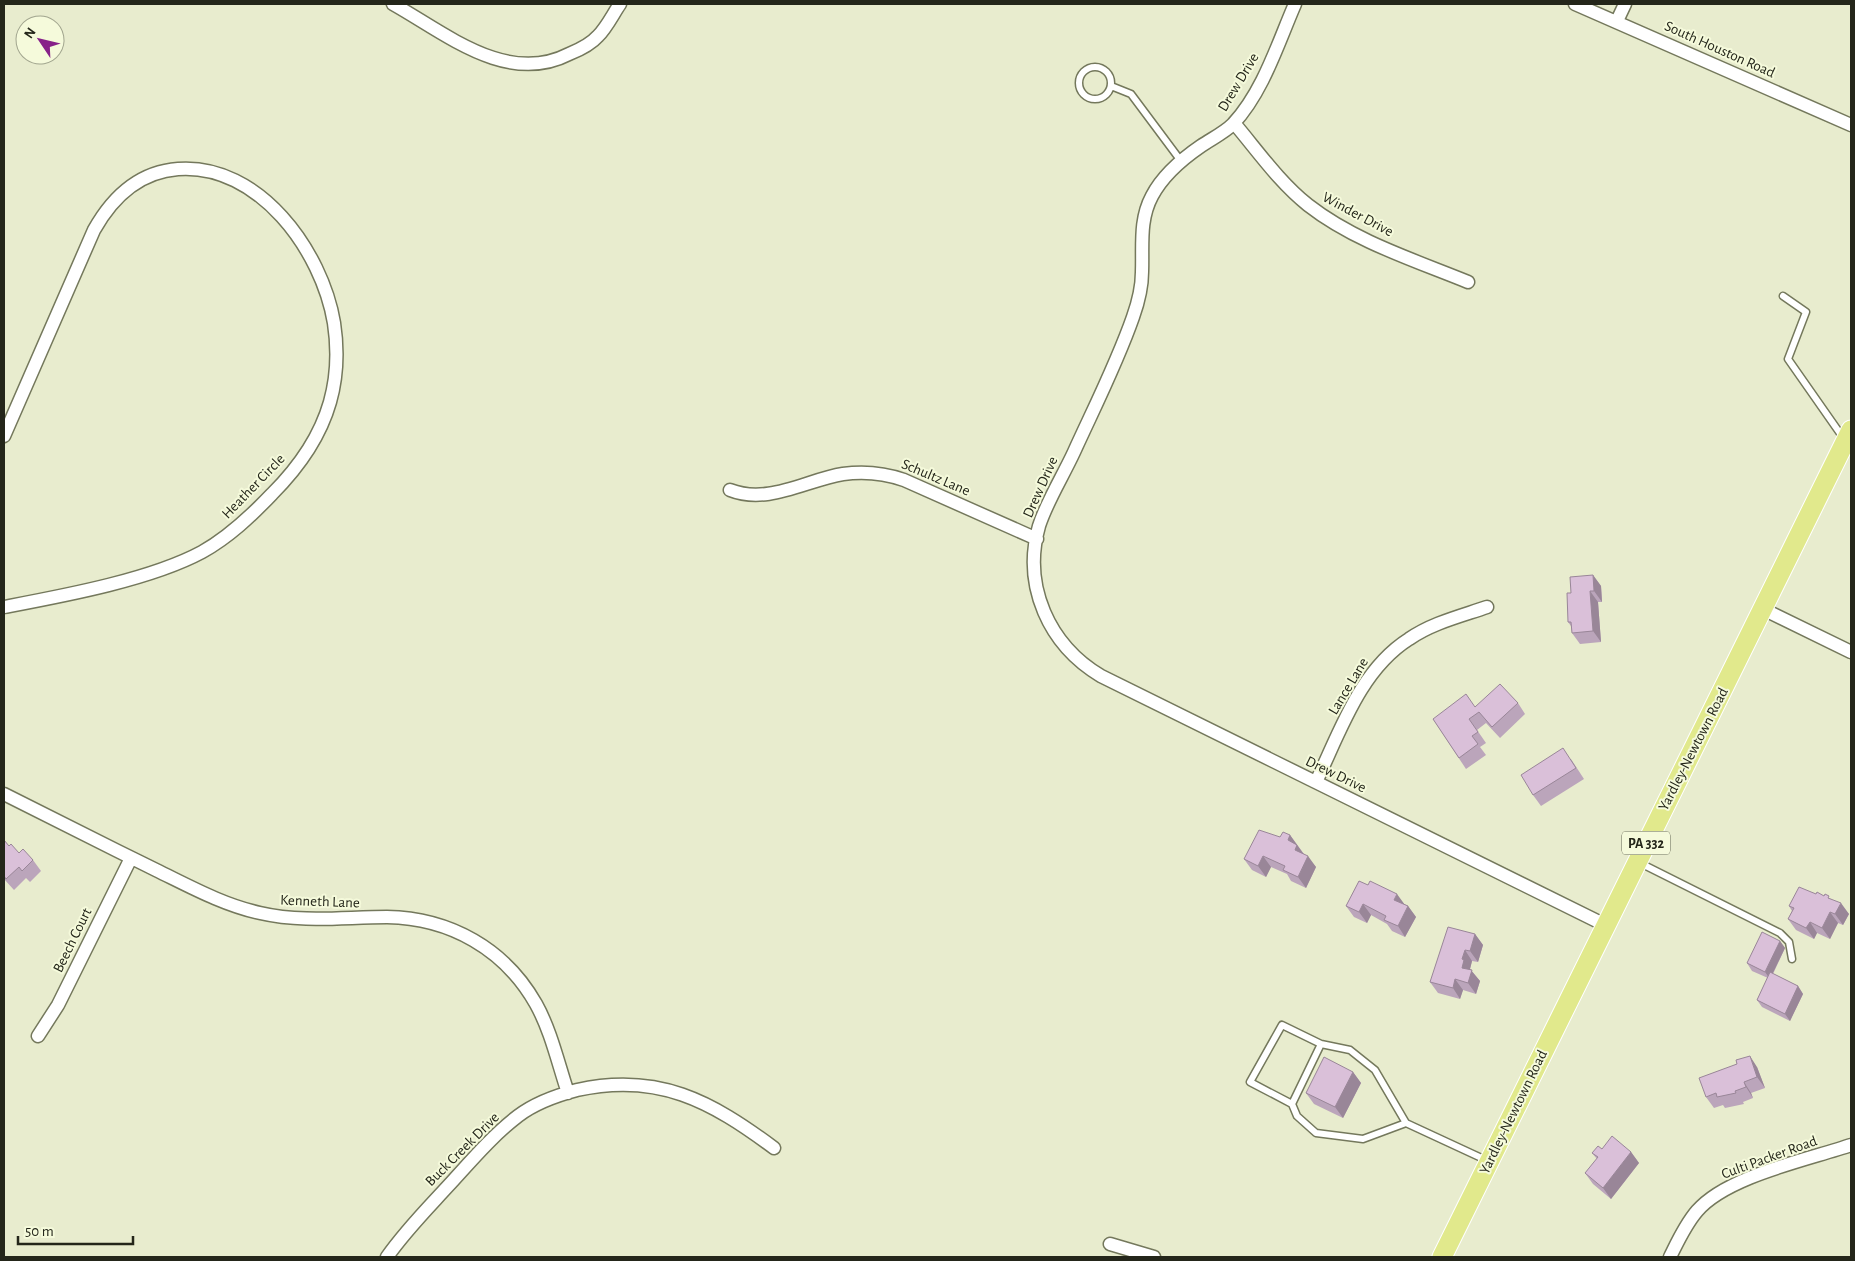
<svg xmlns="http://www.w3.org/2000/svg" width="1855" height="1261" font-family="'Alegreya Sans',sans-serif">
  <rect width="100%" height="100%" fill="#e8ecce"/>
  <g fill="none" stroke-linecap="round" stroke-linejoin="round">
    <defs>
      <path id="lane" d="M1079 83a16 16 0 1 1 32 0a16 16 0 1 1-32 0Z
        M1111 86 1131 94 1181 161
        M1783 296 1806 312 1788 359 1844 439
        M1640 863 1780 933 1789 942 1792 959
        M1282 1025 1321 1044 1350 1050 1375 1070 1406 1123 1363 1139 1316 1133 1297 1116 1292 1104 1250 1082Z
        M1292 1104 1321 1044
        M1406 1123 1488 1161"/>
      <path id="street" d="M393 4C445 33 507 86 569 54 579 50 591 44 598 36 607 27 613 14 620 4
        M1295 4C1278 43 1263 92 1233 124 1224 133 1211 139 1201 146 1182 159 1163 175 1152 196 1139 220 1143 246 1142 272 1142 287 1138 303 1133 317 1117 363 1094 408 1074 452 1063 476 1047 501 1039 526 1022 586 1049 645 1101 676L1605 925
        M1575 4 1851 125
        M1617 21 1625 4
        M1234 123C1257 150 1279 182 1308 205 1354 241 1414 260 1468 282
        M4 436 94 230C112 198 138 172 178 169 259 163 322 251 334 323 338 349 337 377 330 402 320 437 297 469 272 494 251 516 229 537 202 552 150 580 62 596 4 607
        M730 490C768 505 806 480 843 474 865 471 884 473 904 480L1037 539
        M1763 609 1851 652
        M1316 782C1340 732 1360 670 1409 639 1432 623 1461 616 1487 607
        M4 794C54 819 105 845 156 870 189 886 223 905 260 913 303 923 344 917 387 917 450 918 505 949 536 1004 551 1031 558 1063 568 1093
        M38 1036 58 1005 131 858
        M1110 1244 1154 1257
        M387 1257C405 1231 427 1209 449 1185 471 1161 492 1136 518 1116 535 1103 558 1095 577 1090 658 1072 711 1101 774 1148
        M1670 1257C1678 1241 1685 1225 1697 1211 1727 1176 1807 1160 1851 1145"/>
      <path id="primary" d="M1442 1257 1851 430"/>
    </defs>
    <use href="#lane" stroke="#74785c" stroke-width="9"/>
    <use href="#street" stroke="#74785c" stroke-width="15"/>
    <use href="#primary" stroke="#fff" stroke-width="21"/>
    <use href="#lane" stroke="#fff" stroke-width="6"/>
    <use href="#street" stroke="#fff" stroke-width="12"/>
    <use href="#primary" stroke="#e1e98c" stroke-width="19"/>
  </g>
  <path fill="#bba5bb" d="M1593 575 1601 586 1602 602H1598L1601 642 1580 644 1572 633 1571 626 1568 622 1571 593Z
    M1518 703 1525 714 1500 738 1486 723 1477 730 1486 743 1480 747 1486 755 1466 769 1433 719 1475 707Z
    M1571 759 1584 779 1541 806 1533 795Z
    M1290 835 1304 854 1316 867 1306 888 1291 881 1287 874 1271 867 1266 877 1252 870 1244 859 1280 837Z
    M4 840 9 846 19 853 33 860 41 871 30 882 26 878 14 890 4 879Z
    M1359 881 1408 906 1416 917 1405 937 1392 931 1387 924 1371 915 1367 923 1354 917 1346 906Z
    M1816 894 1831 899 1849 914 1843 925 1838 923 1830 939 1817 933 1814 939 1796 930 1788 919 1792 911 1789 906Z
    M1475 934 1483 945 1478 962 1472 961 1470 969 1480 981 1476 994 1463 990 1460 999 1438 993 1430 982Z
    M1780 941 1785 948 1773 974 1798 986 1803 994 1790 1021 1762 1007 1757 1000 1768 978 1752 971 1747 963Z
    M1757 1067 1765 1088 1751 1093 1753 1098 1743 1102 1744 1104 1725 1108 1723 1105 1714 1108 1706 1097Z
    M1353 1072 1361 1083 1343 1118 1314 1104 1306 1093Z
    M1602 1149 1631 1152 1639 1163 1611 1199 1593 1184 1585 1173 1597 1159 1592 1153Z"/>
  <path fill="#998698" d="M1593 575 1601 586 1602 602 1594 591Z
    M1590 591 1598 602 1601 642 1593 631Z
    M1290 835 1305 856 1303 861 1288 840Z
    M1263 856 1271 867 1266 877 1258 866Z
    M1308 856 1316 867 1306 888 1298 877Z
    M1397 894 1405 905 1394 900Z
    M1841 903 1849 914 1843 925 1835 914Z
    M1363 904 1371 915 1367 923 1359 912Z
    M1408 906 1416 917 1405 937 1398 926Z
    M1830 912 1838 923 1830 939 1822 928Z
    M1810 922 1817 933 1814 939 1806 928Z
    M1475 934 1483 945 1478 962 1470 951Z
    M1780 941 1785 948 1770 979 1765 972Z
    M1465 950 1472 961 1470 969 1480 981 1476 994 1468 983 1462 968V959Z
    M1455 979 1463 990 1460 999 1453 988Z
    M1798 986 1803 994 1790 1021 1785 1014Z
    M1750 1056 1757 1067 1765 1088 1757 1077Z
    M1353 1072 1361 1083 1343 1118 1335 1107Z
    M1744 1082 1751 1093 1753 1098 1746 1087Z
    M1631 1152 1639 1163 1611 1199 1603 1188Z"/>
  <path fill="#dac0d9" stroke="#998698" d="M1593 575 1594 591H1590L1593 631 1572 633 1571 622H1568L1567 593H1571L1570 577Z
    M1500 684 1518 703 1492 727 1479 712 1469 719 1478 732 1472 736 1478 744 1459 758 1433 719 1466 694 1475 707Z
    M1563 748 1576 768 1533 795 1521 775Z
    M1259 830 1280 837 1283 832 1290 835 1288 840 1297 845 1295 850 1308 856 1298 877 1283 870 1285 866 1263 856 1258 866 1244 859Z
    M4 840 9 846 11 844 19 853 23 849 33 860 22 871 19 867 6 879 4 876Z
    M1359 881 1368 885 1370 881 1397 894 1394 900 1408 906 1398 926 1384 920 1386 916 1363 904 1359 912 1346 906Z
    M1799 887 1816 894 1817 892 1824 896 1825 894 1829 896 1828 898 1841 903 1835 914 1830 912 1822 928 1810 922 1806 928 1788 919 1794 908 1789 906Z
    M1448 927 1475 934 1470 951 1465 950 1462 959 1464 960 1462 968 1472 970 1468 983 1455 979 1453 988 1430 982Z
    M1762 932 1780 941 1765 972 1747 963Z
    M1770 972 1798 986 1785 1014 1757 1000Z
    M1750 1056 1757 1077 1744 1082 1746 1087 1735 1091 1736 1093 1717 1097 1716 1093 1706 1097 1699 1078 1737 1064 1736 1060Z
    M1324 1057 1353 1072 1335 1107 1306 1093Z
    M1612 1136 1631 1152 1603 1188 1585 1173 1598 1157 1592 1153 1598 1146 1602 1149Z"/>
  <g text-anchor="middle" stroke-width="4" stroke-linejoin="round" paint-order="stroke">
    <rect fill="#f5fadb" stroke="#636654" stroke-width="1" x="1622" y="831.5" width="48" height="23" rx="4"/>
    <g font-size="14" font-weight="bold" fill="#24261a">
      <text x="1646" y="848">PA 332</text>
    </g>
    <g font-size="15" fill="#24261a" stroke="#f5fadb">
      <text transform="translate(1720 49) rotate(24)" y="5">South Houston Road</text>
      <text transform="translate(1238 82) rotate(-59)" y="5">Drew Drive</text>
      <text transform="translate(1358 214) rotate(28)" y="5">Winder Drive</text>
      <text transform="translate(936 477) rotate(23)" y="5">Schultz Lane</text>
      <text transform="translate(253 486) rotate(-46)" y="5">Heather Circle</text>
      <text transform="translate(1040 487) rotate(-66)" y="5">Drew Drive</text>
      <text transform="translate(1348 686) rotate(-59)" y="5">Lance Lane</text>
      <text transform="translate(1693 749) rotate(-63)" y="5">Yardley-Newtown Road</text>
      <text transform="translate(1336 774) rotate(26)" y="5">Drew Drive</text>
      <text transform="translate(320 901) rotate(2)" y="5">Kenneth Lane</text>
      <text transform="translate(72 940) rotate(-64)" y="5">Beech Court</text>
      <text transform="translate(1513 1112) rotate(-64)" y="5">Yardley-Newtown Road</text>
      <text transform="translate(462 1149) rotate(-45)" y="5">Buck Creek Drive</text>
      <text transform="translate(1769 1157) rotate(-20)" y="5">Culti Packer Road</text>
    </g>
  </g>
  <rect width="1855" height="1261" fill="none" stroke="#24261a" stroke-width="10"/>
  <g transform="translate(40 40) rotate(305)"><circle r="24" fill="#f5fadb" stroke="#a1a58e"/>
  <path d="M0-4L9 19L0 12L-9 19Z" fill="#872189"/>
  <text y="-8" font-size="14" font-weight="bold" text-anchor="middle" fill="#24261a">N</text>
  </g>
  <path d="M18 1236v8h115v-8" fill="none" stroke="#24261a" stroke-width="2.5"/>
  <text x="25" y="1236" font-size="15" fill="#24261a" stroke="#f5fadb" stroke-width="4" paint-order="stroke">50 m</text>
</svg>
